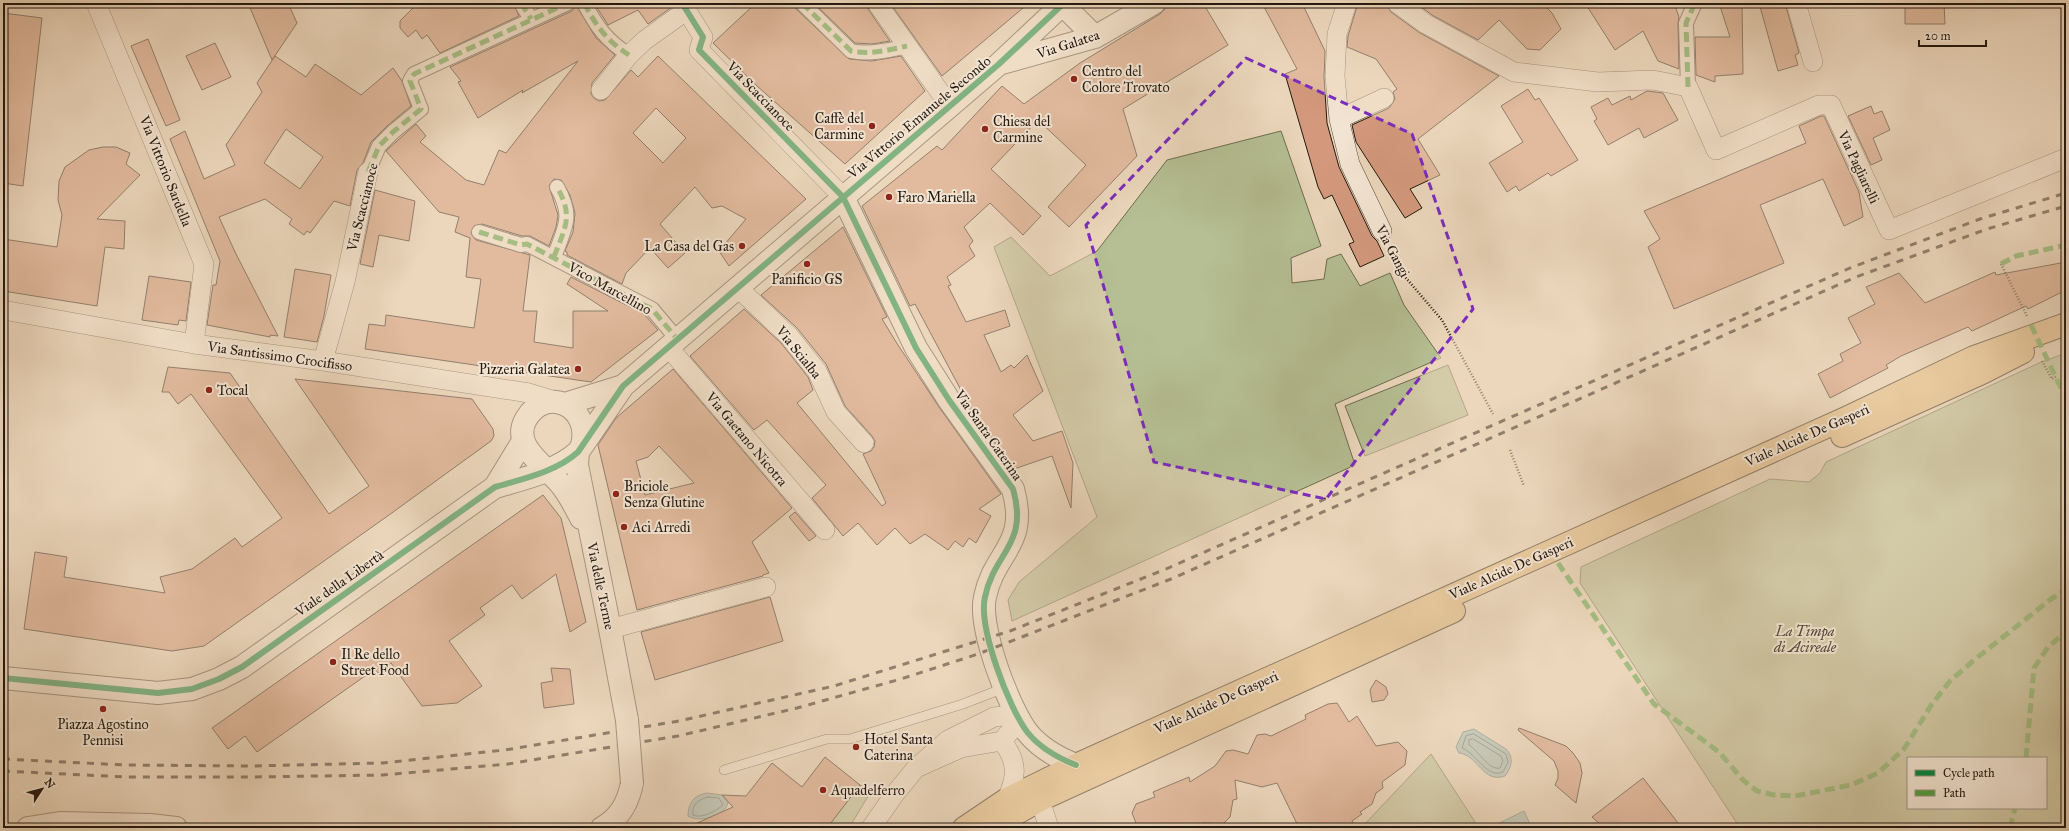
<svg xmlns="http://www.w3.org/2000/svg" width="2069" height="831" font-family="'IM FELL Great Primer',serif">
  <rect width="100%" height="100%" fill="#ecd7bc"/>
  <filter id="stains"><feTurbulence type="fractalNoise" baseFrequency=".005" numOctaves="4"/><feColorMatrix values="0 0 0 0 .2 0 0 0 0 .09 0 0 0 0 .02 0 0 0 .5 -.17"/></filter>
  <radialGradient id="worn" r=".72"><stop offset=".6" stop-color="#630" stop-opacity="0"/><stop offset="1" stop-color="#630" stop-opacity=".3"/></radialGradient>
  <path fill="#b5bf93" stroke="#6c6c50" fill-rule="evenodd" d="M1281 131 1321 246 1291 258 1292 283 1324 279 1327 259 1341 254 1360 286 1390 273 1404 305 1441 358 1335 404 1355 465 1012 621 1008 600 1019 582 1097 517 994 247 1011 237 1050 276 1097 251 1167 160Z
    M2066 353V828H1740L1580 583 1581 567 1770 479 1809 482 1820 473 1826 462 2039 363ZM1908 758H2046V808H1908Z
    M1448 365 1468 415 1365 456 1345 406Z
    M1431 754 1479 828H1361Z
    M860 785 868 787 870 793 849 828H827Z"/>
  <path fill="#99b8b5" stroke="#6a7872" d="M1474 729 1506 749C1514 757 1512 767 1505 776 1483 784 1478 755 1459 753L1456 747 1463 732Z
    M707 793 722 795 728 803C724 817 699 823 688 816 688 803 694 795 707 793Z
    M1524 811 1530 824 1522 828H1497L1495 825Z"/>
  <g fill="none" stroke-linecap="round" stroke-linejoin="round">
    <path stroke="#5e6862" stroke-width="1" d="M1474 734 1506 754 1508 762 1503 772C1487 779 1477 754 1462 748L1466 736Z
      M1473 739 1501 756 1503 761 1500 768C1489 771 1478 750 1469 745V740Z
      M708 797 719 798 723 805C716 811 702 819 693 815 691 805 699 799 708 797Z"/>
  </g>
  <path fill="#d4997d" stroke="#23180e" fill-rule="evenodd" d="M248 3H288L297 23 272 60Z
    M418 3H513L519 16 440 53 427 35 422 39 416 30 408 37 400 28V21Z
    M594 3H671L672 7 648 24 638 10 608 25Z
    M756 3H794L796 9 849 59 872 61 901 56 925 91 845 164 757 86 713 43Z
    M814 3H866L868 9 890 41 872 44 855 43Z
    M890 3H1029L942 76Z
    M1166 3H1203L1228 45 1123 109 1137 156 1069 227 1048 207 1086 165 1038 120 991 169 1041 216 1023 235 990 203 964 227 973 241 969 246 975 256 947 277 951 285 948 286 966 322 1005 310 1010 326 984 335 1001 372 1011 365 1014 368 1027 355 1043 391 1013 415 1033 441 1062 431 1073 463 1071 508 1052 456 1014 469 970 407 915 304 910 306 862 206 937 146 942 150 1002 86 1024 104 1080 63 1160 14 1165 9Z
    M1262 3H1302L1325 51 1324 77 1327 123 1339 167 1372 236 1377 241 1384 256 1360 267 1349 244 1354 242 1332 195 1324 199 1318 187 1285 74 1297 69Z
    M1358 3H1386L1391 12 1420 33 1499 76 1418 139 1440 175 1410 189 1422 208 1405 218 1356 142 1352 125 1389 108 1395 99 1393 92 1397 89 1376 59 1347 47 1348 36Z
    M1416 3H1542L1552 13 1561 29 1540 50 1527 49 1499 20 1478 40 1432 15Z
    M1585 3H1674L1679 17 1678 23 1679 69 1658 61 1643 31 1615 50Z
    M1719 3H1742L1743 74 1715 76V82L1696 75 1695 37H1730Z
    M1759 3H1785L1799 53 1795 55 1798 65 1778 71Z
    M1905 3H1944L1945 24H1905Z
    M576 5 596 38 615 55 592 83 591 94 594 98 599 101 605 100 631 70 638 77 658 56 806 199 729 266 719 251 746 219 722 206 712 208 695 187 660 224 685 253 668 268 650 248 626 273 622 284 567 255V252L565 251 573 232 575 213 570 195 561 180 554 179 549 186 558 215 556 227 549 246 530 236H522L482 224 474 226 471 233 476 240 530 255 523 311H537L534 342 573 348V311H608L567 284 571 277 644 314 658 330 591 382 365 349 369 324 385 326 386 315 474 328 481 279 466 277 470 238 455 232 459 217 439 212 386 151 416 124 426 136 420 142 466 180 484 185 499 150 506 153 578 61 522 93 523 90 478 118 458 82 461 81 450 67 572 11ZM656 108 686 138 663 163 633 133Z
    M3 13 42 18 23 186 3 183Z
    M148 39 180 120 166 126 131 46Z
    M215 43 231 77 202 90 186 56Z
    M275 56 306 77 315 64 361 95 393 68 402 81 411 106 387 126 371 142 363 163 357 170 350 206 334 201 310 233 307 231 304 235 289 224 292 219 265 199 219 217 236 254 278 336 270 335V337L207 325 213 285H216L220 261 170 139 185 131 204 179 235 165 226 145 262 92 257 83ZM286 129 323 157 300 189 264 163Z
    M1528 89 1535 100 1539 98 1578 160 1551 176 1548 173 1519 191 1516 186 1507 192 1489 163 1523 142 1501 106Z
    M1647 91 1663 93 1678 120 1644 138 1639 128 1608 145 1594 121 1597 119 1591 107 1608 98 1612 105 1630 96 1631 100Z
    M1871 106 1874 114 1882 111 1890 130 1873 138 1882 160 1871 165 1848 116Z
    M1821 116H1824L1859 192 1863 217 1844 226 1823 179 1760 205 1784 263 1674 309 1648 247 1660 239 1644 211 1806 143 1799 126Z
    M103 147H116L130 153 126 164 140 175 97 219 125 221 124 249 105 247 97 306 3 291V239L57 247 62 215 58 200 59 181 65 167 89 150Z
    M375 190 415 201 409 241 379 235 373 267 360 264Z
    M843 227 887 317 882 319 898 345 939 407 1001 494 979 509 991 516 976 543 969 538 963 547 955 541 948 550 925 534 910 544 895 528 877 545 858 523 843 536 812 498 826 485 767 420 754 430 690 356 744 309 781 343 808 377 813 390 797 403 882 506 886 503 863 454 871 451 874 447 875 441 872 436 845 406 826 364 797 328 761 295Z
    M2066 262V290L2028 309 2026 306 1972 331 1968 327 1901 356 1886 365 1888 368 1830 398 1818 374 1843 361 1840 354 1861 343 1848 318 1875 304 1866 287 1899 273 1925 303 1995 272 1996 275Z
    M295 269 331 275 324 316 317 342 284 337Z
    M149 276 191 282 186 321 179 320 178 325 142 320Z
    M168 367 230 373 329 514 369 486 295 379 472 399 493 429 494 436 491 441 389 515 204 646 172 651 24 629 35 552 67 557 64 577 165 593 160 577 192 569 235 538 242 547 282 518 191 394 178 404 169 392H162Z
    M673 369 792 508 752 542 769 573 763 575V576L637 610 598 445 616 418ZM659 446 694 483 645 495 636 461 648 457Z
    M543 495 561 518 586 622 570 632 556 574 522 599 512 585 480 608 485 615 449 641 482 686 457 703 422 706 391 663 378 673 375 669 257 752 245 736 228 749 212 728Z
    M795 512 816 536 809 541 789 517Z
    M770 597 783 641 655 680 641 632Z
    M551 668 570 669 574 704 544 708 541 683 553 681Z
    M1376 680 1386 687 1388 694 1384 700 1372 702 1370 690Z
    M1337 703 1349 722 1357 716 1376 746 1398 742 1407 751 1405 765 1382 782 1383 788 1376 793 1372 804 1360 812 1362 814 1352 821 1355 828H1299L1277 783 1262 787 1235 780 1237 799 1233 800 1230 817 1223 824 1203 823 1200 828H1138L1132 813 1136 804 1155 797 1153 792 1189 777 1190 782 1215 766 1226 751 1233 750 1248 754 1257 735 1265 734 1271 736 1306 719 1305 715 1328 704Z
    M1519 728 1566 746 1573 753 1580 763 1582 773 1576 803 1555 785 1558 778V771L1554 761 1518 730Z
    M825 757 860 785 827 828H686L733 807 722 795 746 796 772 763 802 787Z
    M1643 778 1682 828H1604L1592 817Z"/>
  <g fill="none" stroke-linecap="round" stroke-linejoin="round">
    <defs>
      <path id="service" d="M724 770 827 739H850L963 704 1004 688"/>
      <path id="pedestrian" d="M521 3 531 19
        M584 3C597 27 606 40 629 55
        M802 3 851 51C869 55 890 50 907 46
        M1688 87 1686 23 1695 3
        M368 172 379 146 393 132 421 109 410 81 414 74 568 3
        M479 232 521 245 527 244 652 309 678 340
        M554 257C565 227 574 217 557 187"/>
      <path id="minor" d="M96 3 204 264 194 344
        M682 3 703 37 699 50 843 197
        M877 3 949 105
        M1347 3 1337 34 1335 76 1339 119 1350 164 1382 231
        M1397 3 1426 24 1514 72 1598 82 1653 80 1688 87 1716 150 1819 105H1831L1889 230 2066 158
        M1796 3 1813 62
        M601 90 629 55 645 40 687 10
        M1339 119 1384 98
        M738 288 789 336 817 371 836 412 864 443
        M3 310 194 344 323 361 529 393 558 402
        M669 348 825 530
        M323 361 345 282 368 172
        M610 629 766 587
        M1002 741C1018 762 1017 776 1007 799
        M1040 800 1049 828
        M871 828 894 795 916 768 948 740 994 717 1017 714 1013 728 1002 741 961 748 916 768"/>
      <path id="tertiary" d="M1063 5 1095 37
        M1002 63 1095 37 1154 3
        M843 197 916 348 949 400 1013 489C1029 545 994 552 985 597 978 627 1009 709 1028 733 1041 749 1058 758 1076 765
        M565 404 623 386
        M578 452 577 465 610 629 627 720
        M495 487 523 441
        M581 518C575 507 570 496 562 486 548 467 510 447 526 419 546 384 592 407 582 445
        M3 678 158 693 192 689 219 679 242 667 495 487C522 479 556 472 578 452L623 386 999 64 1064 3
        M28 828 60 823 150 825 176 828
        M602 828C620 818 628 803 632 783"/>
      <path id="primary" d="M1842 436 1982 373 2023 352
        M964 828 1007 799 1076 765 1846 418 1974 357 2066 324
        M991 828 1040 800 1454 611"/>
    </defs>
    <use href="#service" stroke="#55483a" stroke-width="10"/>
    <use href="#pedestrian" stroke="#55483a" stroke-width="16"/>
    <use href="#minor" stroke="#55483a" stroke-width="20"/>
    <use href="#tertiary" stroke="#55483a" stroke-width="24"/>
    <use href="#primary" stroke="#23180e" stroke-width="24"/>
    <path stroke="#23180e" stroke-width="2.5" stroke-dasharray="1 2" stroke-linecap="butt" d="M1391 248 1406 278 1442 320 1493 414
      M2001 264 2027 316
      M2042 361 2052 379 2057 376
      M1510 450 1524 486"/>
    <use href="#service" stroke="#f3e5d3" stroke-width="9"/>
    <use href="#pedestrian" stroke="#f3e5d3" stroke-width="14"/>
    <use href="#minor" stroke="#f3e5d3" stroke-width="19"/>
    <use href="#tertiary" stroke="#f3e5d3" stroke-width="22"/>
    <use href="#primary" stroke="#e6bc7e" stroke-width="22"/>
    <path stroke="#23180e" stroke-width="3" stroke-dasharray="7 7" stroke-linecap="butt" d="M3 759 125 765 251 766 382 763 505 750 679 721 834 686 1010 631 1166 569 1850 268 1980 219 2066 193
      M3 771 126 777H252L383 775 508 764 678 736 797 708 901 679 978 654 1171 579 1856 277 1987 229 2066 206"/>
    <defs>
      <path id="tertiary-bridge" d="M627 720 632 783"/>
    </defs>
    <use href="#tertiary-bridge" stroke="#55483a" stroke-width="24" stroke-linecap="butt"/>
    <use href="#tertiary-bridge" stroke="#f3e5d3" stroke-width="22"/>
    <path stroke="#50a13e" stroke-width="5" stroke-dasharray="10 5" stroke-linecap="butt" d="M521 3 531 19
      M584 3C597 27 606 40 629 55
      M802 3 851 51C869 55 890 50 907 46
      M1688 87 1686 23 1695 3
      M368 172 379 146 393 132 421 109 410 81 414 74 568 3
      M479 232 521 245 527 244 652 309 678 340
      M554 257C565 227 574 217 557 187
      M2001 264 2016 256 2066 245
      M2031 325 2066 399
      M1558 563 1654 704 1719 752 1743 780 1757 791 1774 795 1795 796 1851 785 1878 773 1904 749 1932 704 1950 681 1973 661 2051 599 2066 590
      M2026 758 2034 668 2048 647 2066 632
      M2010 828 2015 808"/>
    <defs>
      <path id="cycleway" d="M682 3 703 37 699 50 843 197 916 348 949 400 1013 489C1029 545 994 552 985 597 978 627 1009 709 1028 733 1041 749 1058 758 1076 765
        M3 678 158 693 192 689 219 679 242 667 495 487C522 479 556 472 578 452L623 386 999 64 1064 3"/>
    </defs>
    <use href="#cycleway" stroke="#f3e5d3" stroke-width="8"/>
    <use href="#cycleway" stroke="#00873e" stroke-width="6"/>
  </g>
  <path d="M0 0H2069V831H0ZM1246 58 1412 134 1473 309 1326 499 1154 462 1086 225Z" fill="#ecd7bc" fill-opacity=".55" fill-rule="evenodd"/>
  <path fill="none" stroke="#7b2cbf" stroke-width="3" stroke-dasharray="8 5" stroke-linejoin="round" d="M1246 58 1412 134 1473 309 1326 499 1154 462 1086 225Z"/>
  <g fill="#8f2418" stroke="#f3e5d3" stroke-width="1.5">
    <circle cx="1074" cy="79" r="4"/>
    <circle cx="872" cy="126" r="4"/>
    <circle cx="985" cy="129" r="4"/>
    <circle cx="889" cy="197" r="4"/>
    <circle cx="742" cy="246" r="4"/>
    <circle cx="807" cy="264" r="4"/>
    <circle cx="578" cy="369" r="4"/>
    <circle cx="209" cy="390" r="4"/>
    <circle cx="616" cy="494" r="4"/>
    <circle cx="624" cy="527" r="4"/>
    <circle cx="333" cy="662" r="4"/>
    <circle cx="103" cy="709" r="4"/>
    <circle cx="856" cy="747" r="4"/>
    <circle cx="823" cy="790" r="4"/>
  </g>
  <g text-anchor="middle" stroke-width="4" stroke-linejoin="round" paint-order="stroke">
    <g font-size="14" fill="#23180e" stroke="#f3e5d3">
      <text transform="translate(1068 44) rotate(-18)" y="5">Via Galatea</text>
      <text transform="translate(761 96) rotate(46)" y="5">Via Scaccianoce</text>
      <text transform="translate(919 117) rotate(-40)" y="5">Via Vittorio Emanuele Secondo</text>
      <text transform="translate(1859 167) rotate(65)" y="5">Via Pagliarelli</text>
      <text transform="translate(166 171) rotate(68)" y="5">Via Vittorio Sardella</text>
      <text transform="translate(362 207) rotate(-76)" y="5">Via Scaccianoce</text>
      <text transform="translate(1393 251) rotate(62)" y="5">Via Gangi</text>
      <text transform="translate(610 288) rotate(29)" y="5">Vico Marcellino</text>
      <text transform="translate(799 352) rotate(51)" y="5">Via Scialba</text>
      <text transform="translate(280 356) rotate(8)" y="5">Via Santissimo Crocifisso</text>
      <text transform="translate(989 435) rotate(55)" y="5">Via Santa Caterina</text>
      <text transform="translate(1807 435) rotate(-24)" y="5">Viale Alcide De Gasperi</text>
      <text transform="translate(747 439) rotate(50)" y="5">Via Gaetano Nicotra</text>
      <text transform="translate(1511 568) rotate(-24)" y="5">Viale Alcide De Gasperi</text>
      <text transform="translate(339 583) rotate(-35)" y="5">Viale della Libertà</text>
      <text transform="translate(601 586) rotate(78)" y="5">Via delle Terme</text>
      <text transform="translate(1216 702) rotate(-24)" y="5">Viale Alcide De Gasperi</text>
    </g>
    <g font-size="14" fill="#23180e" stroke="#f3e5d3" text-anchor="start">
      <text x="1082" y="76">Centro del<tspan x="1082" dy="16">Colore Trovato</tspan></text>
      <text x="864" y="123" text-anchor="end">Caffè del<tspan x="864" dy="16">Carmine</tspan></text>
      <text x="993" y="126">Chiesa del<tspan x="993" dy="16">Carmine</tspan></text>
      <text x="897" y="202">Faro Mariella</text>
      <text x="734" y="251" text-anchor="end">La Casa del Gas</text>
      <text x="807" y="284" text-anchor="middle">Panificio GS</text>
      <text x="570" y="374" text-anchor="end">Pizzeria Galatea</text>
      <text x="217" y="395">Tocal</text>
      <text x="624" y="491">Briciole<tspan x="624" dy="16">Senza Glutine</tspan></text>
      <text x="632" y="532">Aci Arredi</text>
      <text x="341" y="659">Il Re dello<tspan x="341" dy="16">Street Food</tspan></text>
      <text x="103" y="729" text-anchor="middle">Piazza Agostino<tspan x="103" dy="16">Pennisi</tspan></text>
      <text x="864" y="744">Hotel Santa<tspan x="864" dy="16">Caterina</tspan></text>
      <text x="831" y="795">Aquadelferro</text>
    </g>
    <g font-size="14" font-style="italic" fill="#4f4a36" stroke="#f3e5d3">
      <text x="1805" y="636">La Timpa<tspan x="1805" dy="16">di Acireale</tspan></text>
    </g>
  </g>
  <rect width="2069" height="831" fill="none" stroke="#ecd7bc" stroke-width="16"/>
  <rect x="4" y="4" width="2061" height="823" fill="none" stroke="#23180e" stroke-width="2"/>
  <rect x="8" y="8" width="2053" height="815" fill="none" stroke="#23180e"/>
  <rect x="1907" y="757" width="140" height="52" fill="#f3e5d3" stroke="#a09384"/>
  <rect x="1915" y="770" width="20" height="6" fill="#00873e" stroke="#a09384"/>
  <text x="1943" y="777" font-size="12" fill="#23180e">Cycle path</text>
  <rect x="1915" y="790" width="20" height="6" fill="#50a13e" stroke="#a09384"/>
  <text x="1943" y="797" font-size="12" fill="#23180e">Path</text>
  <g transform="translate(42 789) rotate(54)" stroke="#f3e5d3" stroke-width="3" paint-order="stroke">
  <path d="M0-3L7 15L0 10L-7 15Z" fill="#23180e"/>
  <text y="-6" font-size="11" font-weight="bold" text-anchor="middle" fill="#23180e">N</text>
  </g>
  <path d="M1919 40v6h67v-6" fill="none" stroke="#23180e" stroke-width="2"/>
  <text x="1925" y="40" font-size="12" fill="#23180e" stroke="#f3e5d3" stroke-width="3" paint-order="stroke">20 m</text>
  <rect width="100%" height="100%" filter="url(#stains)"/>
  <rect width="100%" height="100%" fill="url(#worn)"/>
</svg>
